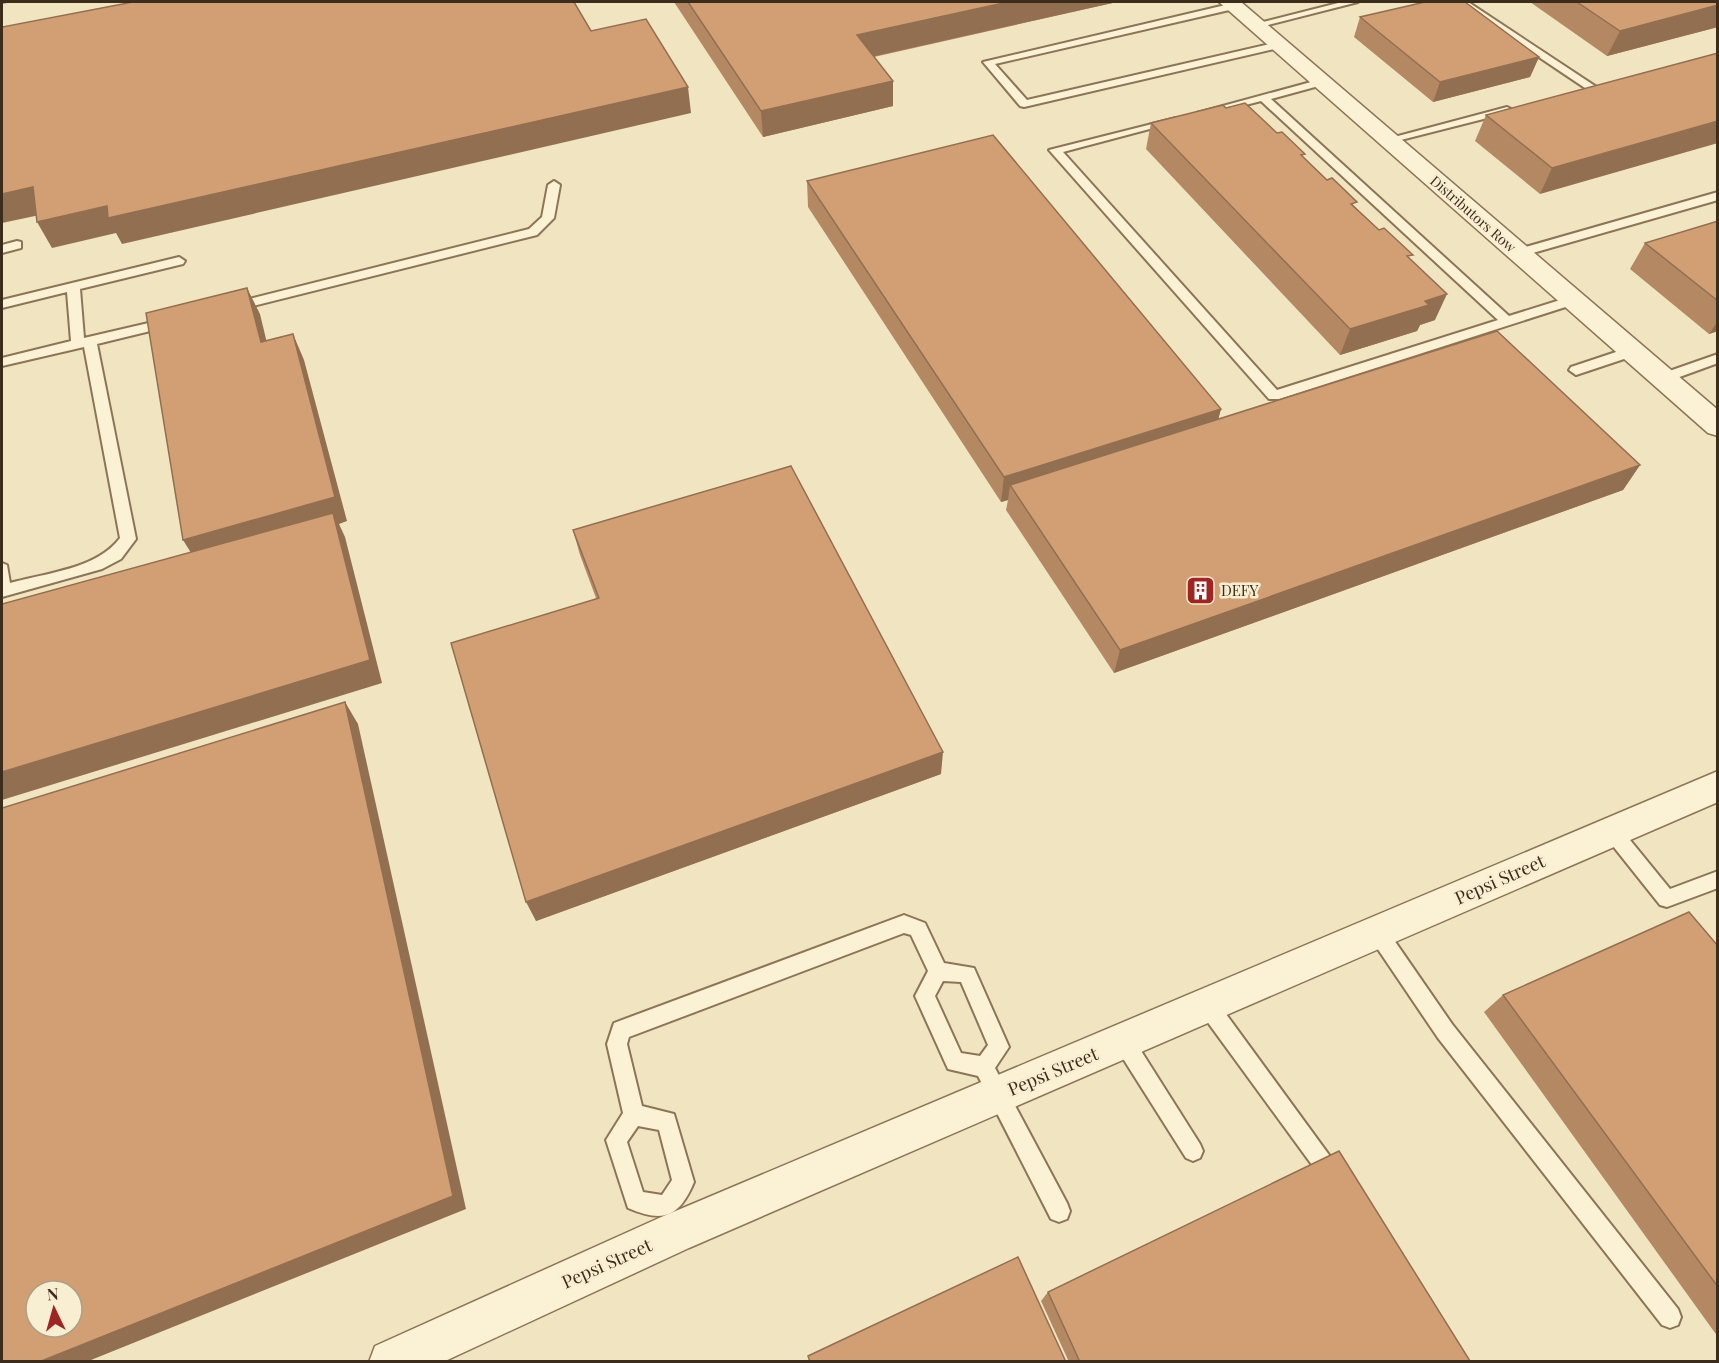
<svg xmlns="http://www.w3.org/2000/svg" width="1719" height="1363" font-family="'Playfair Display',serif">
  <rect width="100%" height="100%" fill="#f1e4c1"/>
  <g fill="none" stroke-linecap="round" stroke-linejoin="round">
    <defs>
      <path id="service" d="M1342 2H1358L1256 28 1251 25Z
        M1457 2H1468L1598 88 1588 90Z
        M1234 3 1239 6 1238 8 995 64 1027 100 1279 42 1284 45 1283 47 1024 107 1020 106 983 62Z
        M1322 79 1328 82 1326 84 1271 99 1509 316 1573 296 1578 297V303L1279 399H1269L1049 150 1176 118V122L1063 152 1277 390 1498 320 1261 101 1203 116 1197 113Z
        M1507 107 1513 110 1511 112 1389 143 1383 140Z
        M554 181 560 185 554 218 537 235 233 311 226 307 233 303 529 229 542 217 548 185Z
        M1718 192V200L1519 257 1513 253 1515 250Z
        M17 241 21 242V248L2 253V245Z
        M179 257 185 261 183 264 80 289 84 338 170 318 177 322 175 325 97 344 136 539 121 559 102 569 2 597V563L7 565 10 583C46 573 97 569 120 538L84 347 2 366V358L71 341 67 292 2 308V300Z
        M1631 347 1638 352 1636 355 1576 375 1569 370 1571 367Z
        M1718 354V363L1663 383 1656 378 1658 375Z
        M1611 822 1617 824 1670 889 1718 871V888L1667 907 1660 905 1605 836 1602 830 1605 824Z
        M904 915 925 923 944 963 974 968 1009 1047 995 1068 1067 1203 1070 1211 1067 1219 1059 1222 1051 1219 978 1076 948 1069 915 996 928 971 911 935 904 933 629 1037 627 1044 642 1106 674 1114 694 1182C679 1218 663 1223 628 1208L606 1140 623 1113 607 1044 614 1023ZM943 981 961 982 988 1045 980 1056 961 1053 935 996ZM638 1126 659 1130 672 1180 662 1195 643 1192 627 1142Z
        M1378 924 1385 927 1452 1024 1678 1309 1681 1317 1678 1325 1670 1328 1662 1325 1438 1038 1371 939 1369 933 1371 927Z
        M1208 997 1215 999 1340 1170 1343 1177 1340 1184 1333 1187 1326 1184 1201 1013 1198 1006 1201 999Z
        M1124 1032 1131 1035 1200 1144 1203 1151 1200 1158 1193 1161 1186 1158 1117 1049 1114 1042 1117 1035Z"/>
      <path id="minor" d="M1219 2H1241L1718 410V436L1708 433Z
        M1718 771V802L689 1248 443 1362H369L375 1346 659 1218Z"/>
    </defs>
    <use href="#service" stroke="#8c7557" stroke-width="4"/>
    <use href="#minor" stroke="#8c7557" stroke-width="3"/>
    <use href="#service" fill="#fbf1d5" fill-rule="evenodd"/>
    <use href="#minor" fill="#fbf1d5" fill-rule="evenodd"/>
  </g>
  <path fill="#b58864" d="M674 2H1117L874 57 893 81V106L763 137Z
    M1530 2H1718V27L1607 56Z
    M1360 17 1539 57 1530 77 1433 102 1354 37Z
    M1718 53 1540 194 1475 141 1486 115Z
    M1226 108 1304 158 1411 260 1435 320 1420 325 1417 331 1340 355 1146 149 1151 123Z
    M807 181 1221 409 1218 419 1640 465 1623 490 1114 673 1006 510 1008 500 1001 502 808 207Z
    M1718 221V331L1709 334 1630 269 1645 243Z
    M573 530 941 774 536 921 596 598 580 555Z
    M1718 946V1337L1484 1012 1503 995Z
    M1048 1292 1469 1362H1069L1041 1301Z"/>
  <path fill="#936f51" d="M2 2H12L2 4Z
    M1008 2H1117L857 60V35Z
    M1718 5V27L1607 56 1620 31Z
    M1539 57 1530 77 1433 102 1440 82Z
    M893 81V106L763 137 761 111Z
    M688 87 691 113 122 244 116 233 52 248 37 222 107 206Z
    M1718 121V143L1540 194 1552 168Z
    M33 187 49 213 2 223V194Z
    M247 288 260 314 273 368 261 342Z
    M1447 294 1435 320 1420 325 1417 331 1340 355 1350 329 1425 301Z
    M1718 321V331L1709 334Z
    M293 334 304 360 347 521 339 524 345 537 382 683 2 800V772L198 564 183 540Z
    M1221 409 1214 435 1010 485 1008 500 1001 502 1004 477Z
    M1640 465 1623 490 1114 673 1120 650Z
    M345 702 358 724 466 1209 86 1362H39Z
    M943 752 941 774 536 921 526 902Z"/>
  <path fill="#d29e74" stroke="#936f51" stroke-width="1.5" fill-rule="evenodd" d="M133 2H574L591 31 646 19 688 87 108 218 107 206 37 222 33 187 2 194V27Z
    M688 2H1008L857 35 893 81 761 111Z
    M1425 2H1465L1539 57 1440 82 1360 17Z
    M1577 2H1718V5L1620 31Z
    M1718 53V121L1552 168 1486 115Z
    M1245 103 1277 133 1282 132 1305 154 1301 155 1327 180 1332 178 1357 202 1351 204 1379 230 1384 228 1413 255 1407 256 1447 294 1425 301 1429 305 1350 329 1151 123 1223 105 1226 108Z
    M993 135 1221 409 1004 477 807 181Z
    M1718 221V301L1645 243Z
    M247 288 261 342 293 334 335 497 183 540 146 313Z
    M1497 331 1640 465 1120 650 1010 485Z
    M791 466 943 752 526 902 451 643 599 598 573 530Z
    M333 513 370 660 2 772V604Z
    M345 702 453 1196 39 1362H2V808ZM36 1291H72V1327H36Z
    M1689 912 1718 946V1287L1503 995Z
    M1339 1151 1470 1361 1080 1362 1048 1292Z
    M1018 1257 1066 1362H810L808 1356Z"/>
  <defs>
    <symbol id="building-square" viewBox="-11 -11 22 22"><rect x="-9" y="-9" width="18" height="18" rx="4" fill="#a02522" stroke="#f8eed1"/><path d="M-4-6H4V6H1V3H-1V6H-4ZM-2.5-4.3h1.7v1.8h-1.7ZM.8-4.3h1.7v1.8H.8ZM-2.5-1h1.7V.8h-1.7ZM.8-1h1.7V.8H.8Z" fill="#fff"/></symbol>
  </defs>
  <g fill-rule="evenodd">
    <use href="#building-square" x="1184" y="574" width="33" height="33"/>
  </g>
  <g text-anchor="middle" stroke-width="5" stroke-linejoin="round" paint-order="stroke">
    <g font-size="14" fill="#3b2c1c" stroke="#f8eed1">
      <text transform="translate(1473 214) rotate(41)" y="5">Distributors Row</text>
    </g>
    <g font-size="15" fill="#3b2c1c" stroke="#f8eed1" text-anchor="start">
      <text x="1221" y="596">DEFY</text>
    </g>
    <g font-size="18" fill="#3b2c1c" stroke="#f8eed1">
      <text transform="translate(1500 880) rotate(-24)" y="6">Pepsi Street</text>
      <text transform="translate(1053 1072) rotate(-23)" y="6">Pepsi Street</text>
      <text transform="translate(607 1264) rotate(-24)" y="6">Pepsi Street</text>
    </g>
  </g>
  <rect width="1719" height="1363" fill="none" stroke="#3b2c1c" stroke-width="6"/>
  <g transform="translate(54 1309) rotate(355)"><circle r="28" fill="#f8eed1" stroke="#aca089" stroke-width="1.5"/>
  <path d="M0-4.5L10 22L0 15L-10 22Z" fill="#a02522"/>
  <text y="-9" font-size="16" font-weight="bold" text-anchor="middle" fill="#3b2c1c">N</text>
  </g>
</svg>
